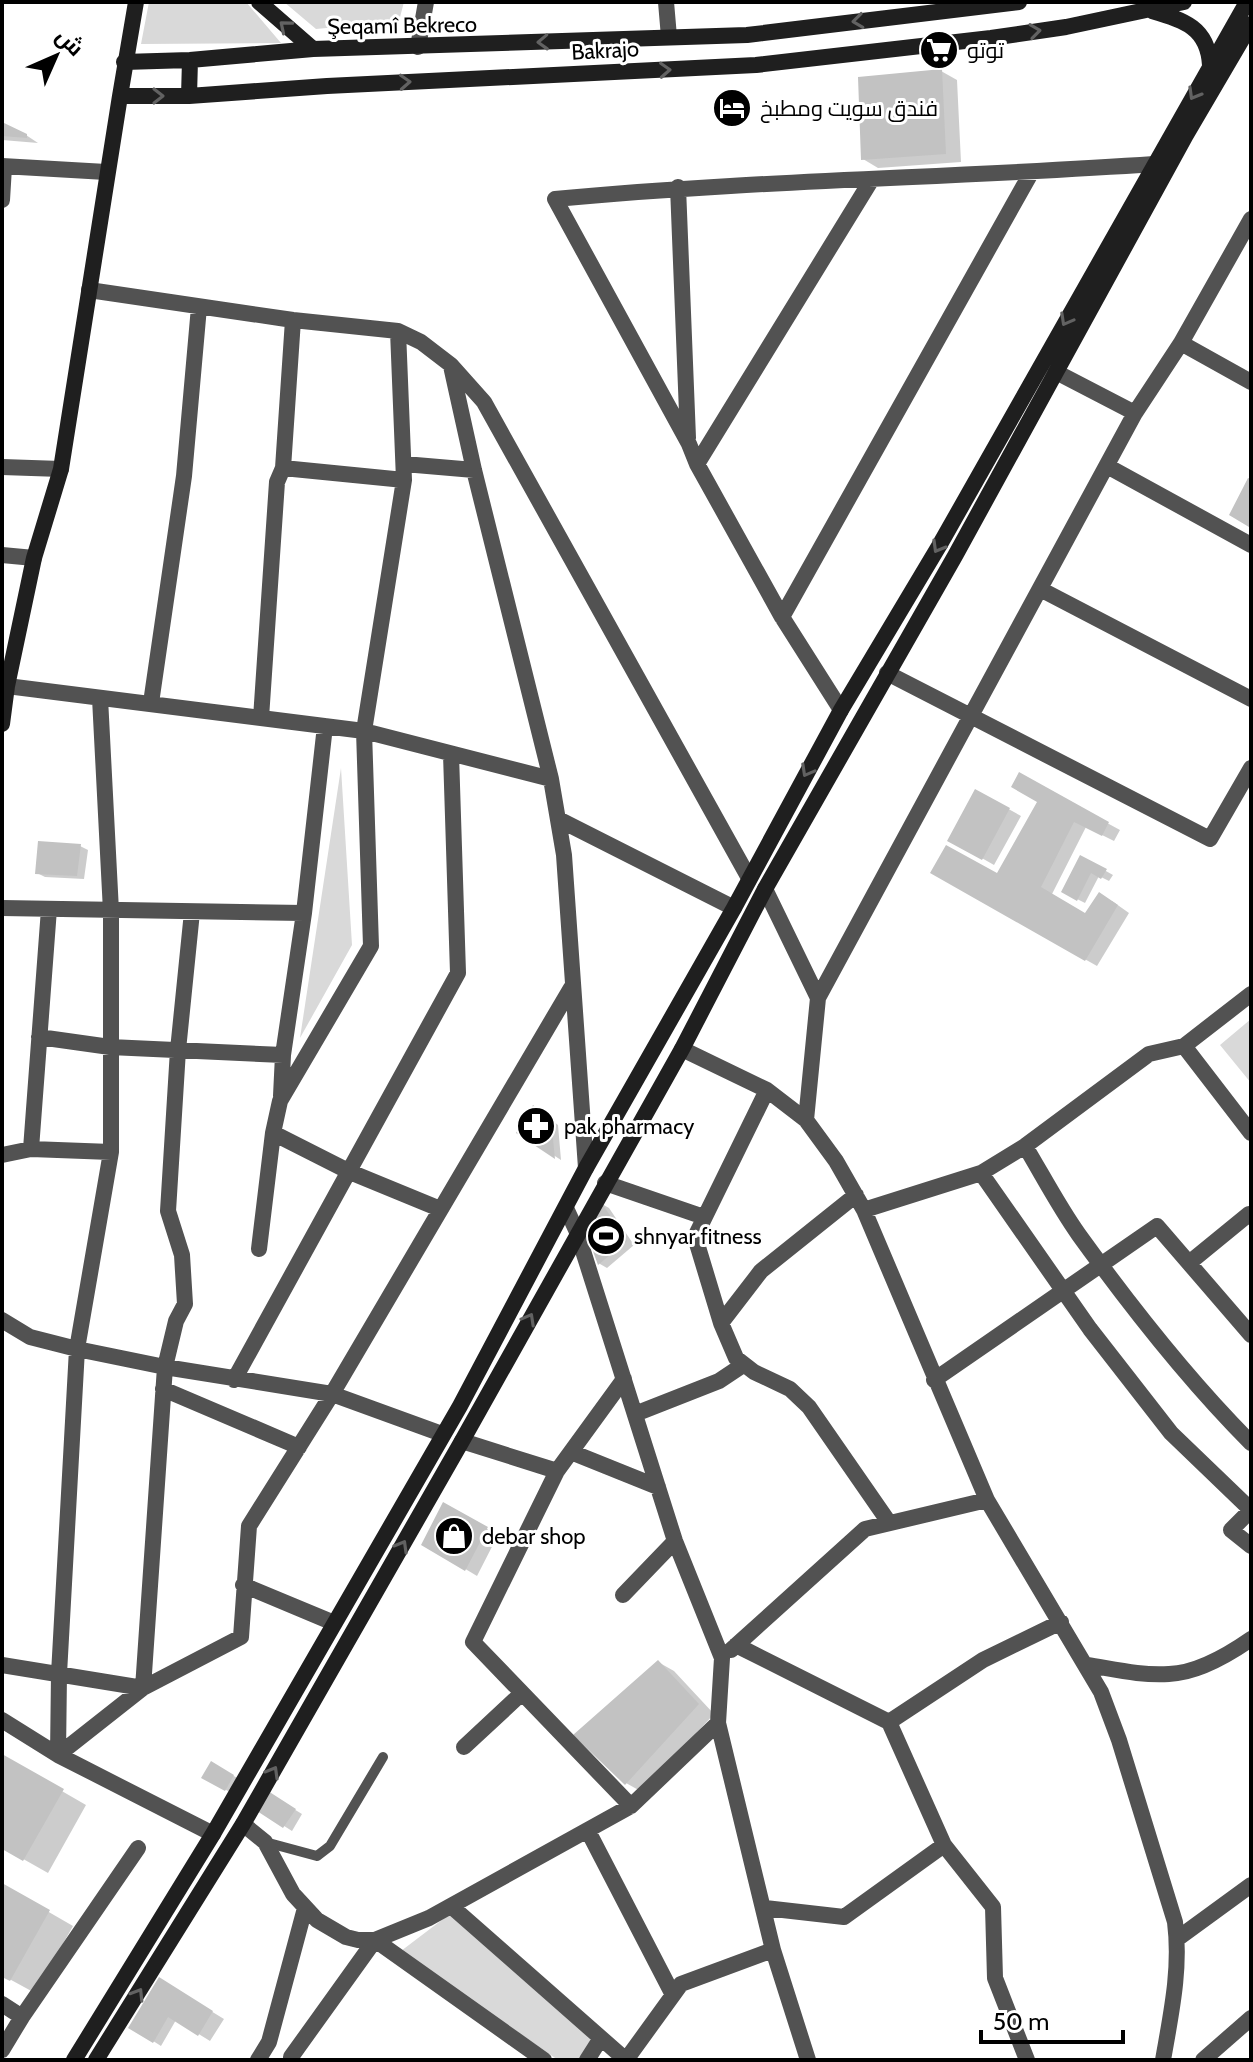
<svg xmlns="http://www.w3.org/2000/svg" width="1253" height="2062" font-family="Cabin,Cairo,sans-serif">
  <rect width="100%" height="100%" fill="#fff"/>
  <path fill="#d9d9d9" d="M149 2H246L281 43 141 44Z
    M284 2H404L399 21 316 29Z
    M341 768 352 945 300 1038Z
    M1251 1019V1083L1220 1045Z
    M451 1913 592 2039 579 2060H558L401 1951Z"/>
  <path fill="#0003" d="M941 71 957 80 961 162 878 168 863 159Z
    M2 125 26 135 38 143 2 140Z
    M1249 480 1251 481V526L1231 514Z
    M1019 775 1120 830 1114 841 1086 827 1051 896 1086 916 1112 901 1129 913 1097 966 932 873 998 876 1040 801Z
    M976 791 1021 816 994 865 950 840Z
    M80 846 88 850 84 879 45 877 37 873Z
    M1081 857 1113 875 1109 881 1099 876 1085 903 1063 892Z
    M541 1112 558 1125 561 1160 518 1132Z
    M602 1204 609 1208 634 1245 607 1268 600 1264 588 1232Z
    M444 1505 498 1535 477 1576 424 1544Z
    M658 1662 674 1671 714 1714 642 1792 626 1783Z
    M3 1757 86 1805 48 1873 2 1847Z
    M212 1764 241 1780 233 1794 204 1777Z
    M269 1794 302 1814 292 1831 259 1810Z
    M2 1885 73 1926 35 1993 2 1975Z
    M160 1980 224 2019 210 2041 176 2020 161 2046 131 2027Z"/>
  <path fill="#c2c2c2" d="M942 69 946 154 861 160 858 77Z
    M2 122 27 134V138L2 136Z
    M1248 478 1251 479 1249 527 1229 515Z
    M1019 772 1109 822 1102 836 1074 822 1041 887 1085 913 1099 892 1118 905 1085 961 930 873 946 845 997 873 1037 802 1011 787Z
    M975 789 1010 808 982 860 947 841Z
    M38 841 81 844 77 876 35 874Z
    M1080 855 1107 869 1101 879 1091 873 1077 901 1061 892Z
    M533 1105 551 1119 555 1159 516 1133Z
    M601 1202 627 1241 598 1265 586 1232Z
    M443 1502 488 1527 465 1571 421 1545Z
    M658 1660 699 1704 625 1785 573 1735Z
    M2 1754 64 1789 23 1861 2 1849Z
    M211 1761 234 1775 225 1791 201 1778Z
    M268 1791 296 1809 283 1828 257 1811Z
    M2 1883 50 1910 10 1981 2 1977Z
    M159 1977 213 2011 198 2036 168 2017 153 2043 128 2028Z"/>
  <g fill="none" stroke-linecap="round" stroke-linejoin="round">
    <path stroke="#525252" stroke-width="10" d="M265 1842 317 1856 330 1846 383 1757"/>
    <path stroke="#525252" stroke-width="16" d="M666 2 669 37
      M418 47 426 2
      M2 166 106 172
      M678 187 688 438
      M2 200 4 167
      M89 290 293 320 398 331 421 342 451 365 484 402 749 878
      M1181 343 1251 382
      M451 366 474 470 551 779 564 855 586 1168
      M1056 372 1135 413
      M404 464 474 470
      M697 464 872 179
      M1107 466 1251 545
      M2 467 61 469
      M283 468 404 480
      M2 555 34 558
      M1040 589 1251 699
      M782 617 1031 173
      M887 673 1210 839 1251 768
      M7 686 364 731 551 779
      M151 703 184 476 199 307
      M841 710 782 617 697 464 689 444 555 199C754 180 954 178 1154 164
      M261 718 277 482 283 468 293 320
      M558 819 734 908
      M765 889 818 998
      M2 908 304 913
      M39 1037 110 1047 283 1055
      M1184 1046 1251 1133
      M682 1049 767 1090 806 1120 836 1161 864 1210 987 1500 1101 1692 1119 1740 1175 1922C1181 1969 1171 2014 1163 2060
      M767 1090 695 1237 721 1323 736 1358 754 1372 790 1389 809 1407 888 1521
      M281 1096 283 1055 304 913 325 726
      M806 1120 818 998 1135 413 1181 343 1251 219
      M273 1133 350 1172 440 1209
      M1025 1146C1043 1176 1059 1207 1079 1235 1131 1307 1188 1380 1251 1443
      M31 1149 49 909
      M2 1155 31 1149 111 1152
      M981 1173 1090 1329 1171 1433 1251 1510
      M605 1183 704 1217
      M566 1208 577 1232 675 1541 722 1658 718 1723 773 1950 808 2060
      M864 1210 981 1173 1025 1146 1149 1054 1184 1046 1251 994
      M259 1249 273 1133 280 1101 371 946 364 731 404 480 398 331
      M1189 1263 1249 1214 1251 1217
      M2 1320 30 1337 77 1349 165 1367 332 1394 442 1434
      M721 1323 761 1271 856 1195
      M624 1379 557 1471 473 1642 631 1806
      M234 1380 458 973 451 754
      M934 1380 1157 1226 1251 1335
      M163 1389 299 1447
      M635 1414 719 1381 743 1365
      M462 1441 557 1471
      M571 1452 658 1487
      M1251 1510 1231 1530 1251 1546
      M243 1585 334 1623
      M623 1595 675 1541
      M736 1645 889 1722 944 1845 993 1907 995 1978 1027 2060
      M731 1650 865 1529 987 1500
      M2 1665 143 1688 241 1637 249 1526 332 1394 571 988
      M1087 1665C1113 1669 1142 1676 1169 1674 1198 1673 1228 1655 1251 1639
      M2 1720 58 1755 213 1834
      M889 1722 983 1660 1061 1622
      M464 1747 521 1694
      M58 1755 59 1674 77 1349 111 1152V911L100 698
      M58 1755 143 1688 165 1367 176 1321 185 1304 182 1255 168 1211 178 1050 192 912
      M243 1824 265 1842 293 1894 317 1920 346 1937 358 1940H375L429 1918 631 1806 718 1723
      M588 1831 673 1995
      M451 1906 626 2060
      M765 1908 844 1917 944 1845
      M1177 1939 1251 1885
      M2 2004 22 2017
      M2 2050 22 2017 138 1848
      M291 2057 375 1940 544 2060
      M258 2060 269 2042 305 1908
      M587 2060 601 2038
      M626 2060 681 1984 773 1950
      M1203 2060 1251 2018"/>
    <path stroke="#1f1f1f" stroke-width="16" d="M136 2 120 96H189L327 86 756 65 991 38 1066 27 1184 2
      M259 2 313 49
      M1152 11C1184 20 1208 28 1210 65
      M124 62 190 60 313 49 747 35 1019 2
      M189 96 190 60
      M2 724 7 686 34 558 61 469 120 96
      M74 2060 213 1834 460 1406 586 1168 734 908 841 710 939 546 1247 2
      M96 2060 243 1824 462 1441 682 1049 765 889 955 556 1186 135 1251 24"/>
  </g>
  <defs><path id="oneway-chevron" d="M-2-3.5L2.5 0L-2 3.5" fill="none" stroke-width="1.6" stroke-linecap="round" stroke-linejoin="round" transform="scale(2)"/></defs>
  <g stroke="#626262">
    <use href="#oneway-chevron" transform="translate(858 21) rotate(173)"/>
    <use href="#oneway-chevron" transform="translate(285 26) rotate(-140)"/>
    <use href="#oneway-chevron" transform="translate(1035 31) rotate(-8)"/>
    <use href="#oneway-chevron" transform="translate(543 42) rotate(178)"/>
    <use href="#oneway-chevron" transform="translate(665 70) rotate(-3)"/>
    <use href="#oneway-chevron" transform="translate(405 82) rotate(-3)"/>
    <use href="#oneway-chevron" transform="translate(1194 94) rotate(120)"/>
    <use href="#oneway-chevron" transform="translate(158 96)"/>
    <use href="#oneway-chevron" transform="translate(1066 320) rotate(119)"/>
    <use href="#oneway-chevron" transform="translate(938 547) rotate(120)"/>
    <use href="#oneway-chevron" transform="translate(807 771) rotate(119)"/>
    <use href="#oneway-chevron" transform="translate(529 1319) rotate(-61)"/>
    <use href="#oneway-chevron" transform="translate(402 1546) rotate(-60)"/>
    <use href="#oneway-chevron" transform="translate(273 1772) rotate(-60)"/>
    <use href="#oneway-chevron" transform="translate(138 1994) rotate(-58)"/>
  </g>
  <defs>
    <symbol id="supermarket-disc" viewBox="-11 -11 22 22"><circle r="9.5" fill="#000" stroke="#fff"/><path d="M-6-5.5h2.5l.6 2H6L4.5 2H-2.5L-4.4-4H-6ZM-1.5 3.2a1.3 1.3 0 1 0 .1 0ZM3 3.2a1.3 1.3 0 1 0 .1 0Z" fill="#fff"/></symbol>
    <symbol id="hotel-disc" viewBox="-11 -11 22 22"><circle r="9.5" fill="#000" stroke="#fff"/><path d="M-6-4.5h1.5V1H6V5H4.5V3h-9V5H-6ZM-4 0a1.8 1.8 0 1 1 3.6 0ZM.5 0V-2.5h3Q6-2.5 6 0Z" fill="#fff"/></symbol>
    <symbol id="pharmacy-disc" viewBox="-11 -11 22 22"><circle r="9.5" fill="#000" stroke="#fff"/><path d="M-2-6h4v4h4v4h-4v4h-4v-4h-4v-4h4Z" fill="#fff"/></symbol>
    <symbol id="stadium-disc" viewBox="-11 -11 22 22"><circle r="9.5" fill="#000" stroke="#fff"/><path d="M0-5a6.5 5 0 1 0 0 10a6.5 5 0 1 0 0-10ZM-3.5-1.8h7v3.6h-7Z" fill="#fff"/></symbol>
    <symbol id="shop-disc" viewBox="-11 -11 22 22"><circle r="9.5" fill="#000" stroke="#fff"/><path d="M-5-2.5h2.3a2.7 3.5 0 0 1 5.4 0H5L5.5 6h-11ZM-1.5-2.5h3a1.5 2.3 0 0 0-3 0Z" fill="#fff"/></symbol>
  </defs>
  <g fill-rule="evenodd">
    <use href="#supermarket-disc" x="917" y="28" width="44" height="44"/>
    <use href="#hotel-disc" x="710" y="86" width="44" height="44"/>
    <use href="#pharmacy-disc" x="514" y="1104" width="44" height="44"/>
    <use href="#stadium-disc" x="584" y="1214" width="44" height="44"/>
    <use href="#shop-disc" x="432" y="1514" width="44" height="44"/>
  </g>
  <g text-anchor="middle" stroke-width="6" stroke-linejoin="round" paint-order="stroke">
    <g font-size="22" fill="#000" stroke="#fff">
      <text transform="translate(402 25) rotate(-1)" y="8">Şeqamî Bekreco</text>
      <text transform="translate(605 50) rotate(-3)" y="8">Bakrajo</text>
    </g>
    <g font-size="22" fill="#000" stroke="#fff" text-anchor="start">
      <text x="967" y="58">توتو</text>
      <text x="760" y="116">فندق سويت ومطبخ</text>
      <text x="564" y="1134">pak pharmacy</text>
      <text x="634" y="1244">shnyar fitness</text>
      <text x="482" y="1544">debar shop</text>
    </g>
  </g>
  <rect width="1253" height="2062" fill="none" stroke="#000000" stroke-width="8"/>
  <g transform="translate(56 56) rotate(45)" stroke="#ffffff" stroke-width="6" paint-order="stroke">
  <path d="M0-6L14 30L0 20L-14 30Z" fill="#000000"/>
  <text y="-12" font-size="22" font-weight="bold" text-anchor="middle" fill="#000000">ش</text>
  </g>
  <path d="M981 2030v12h142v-12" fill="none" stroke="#000000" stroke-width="4"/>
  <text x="993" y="2030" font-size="24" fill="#000000" stroke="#ffffff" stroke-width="6" paint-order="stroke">50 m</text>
</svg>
